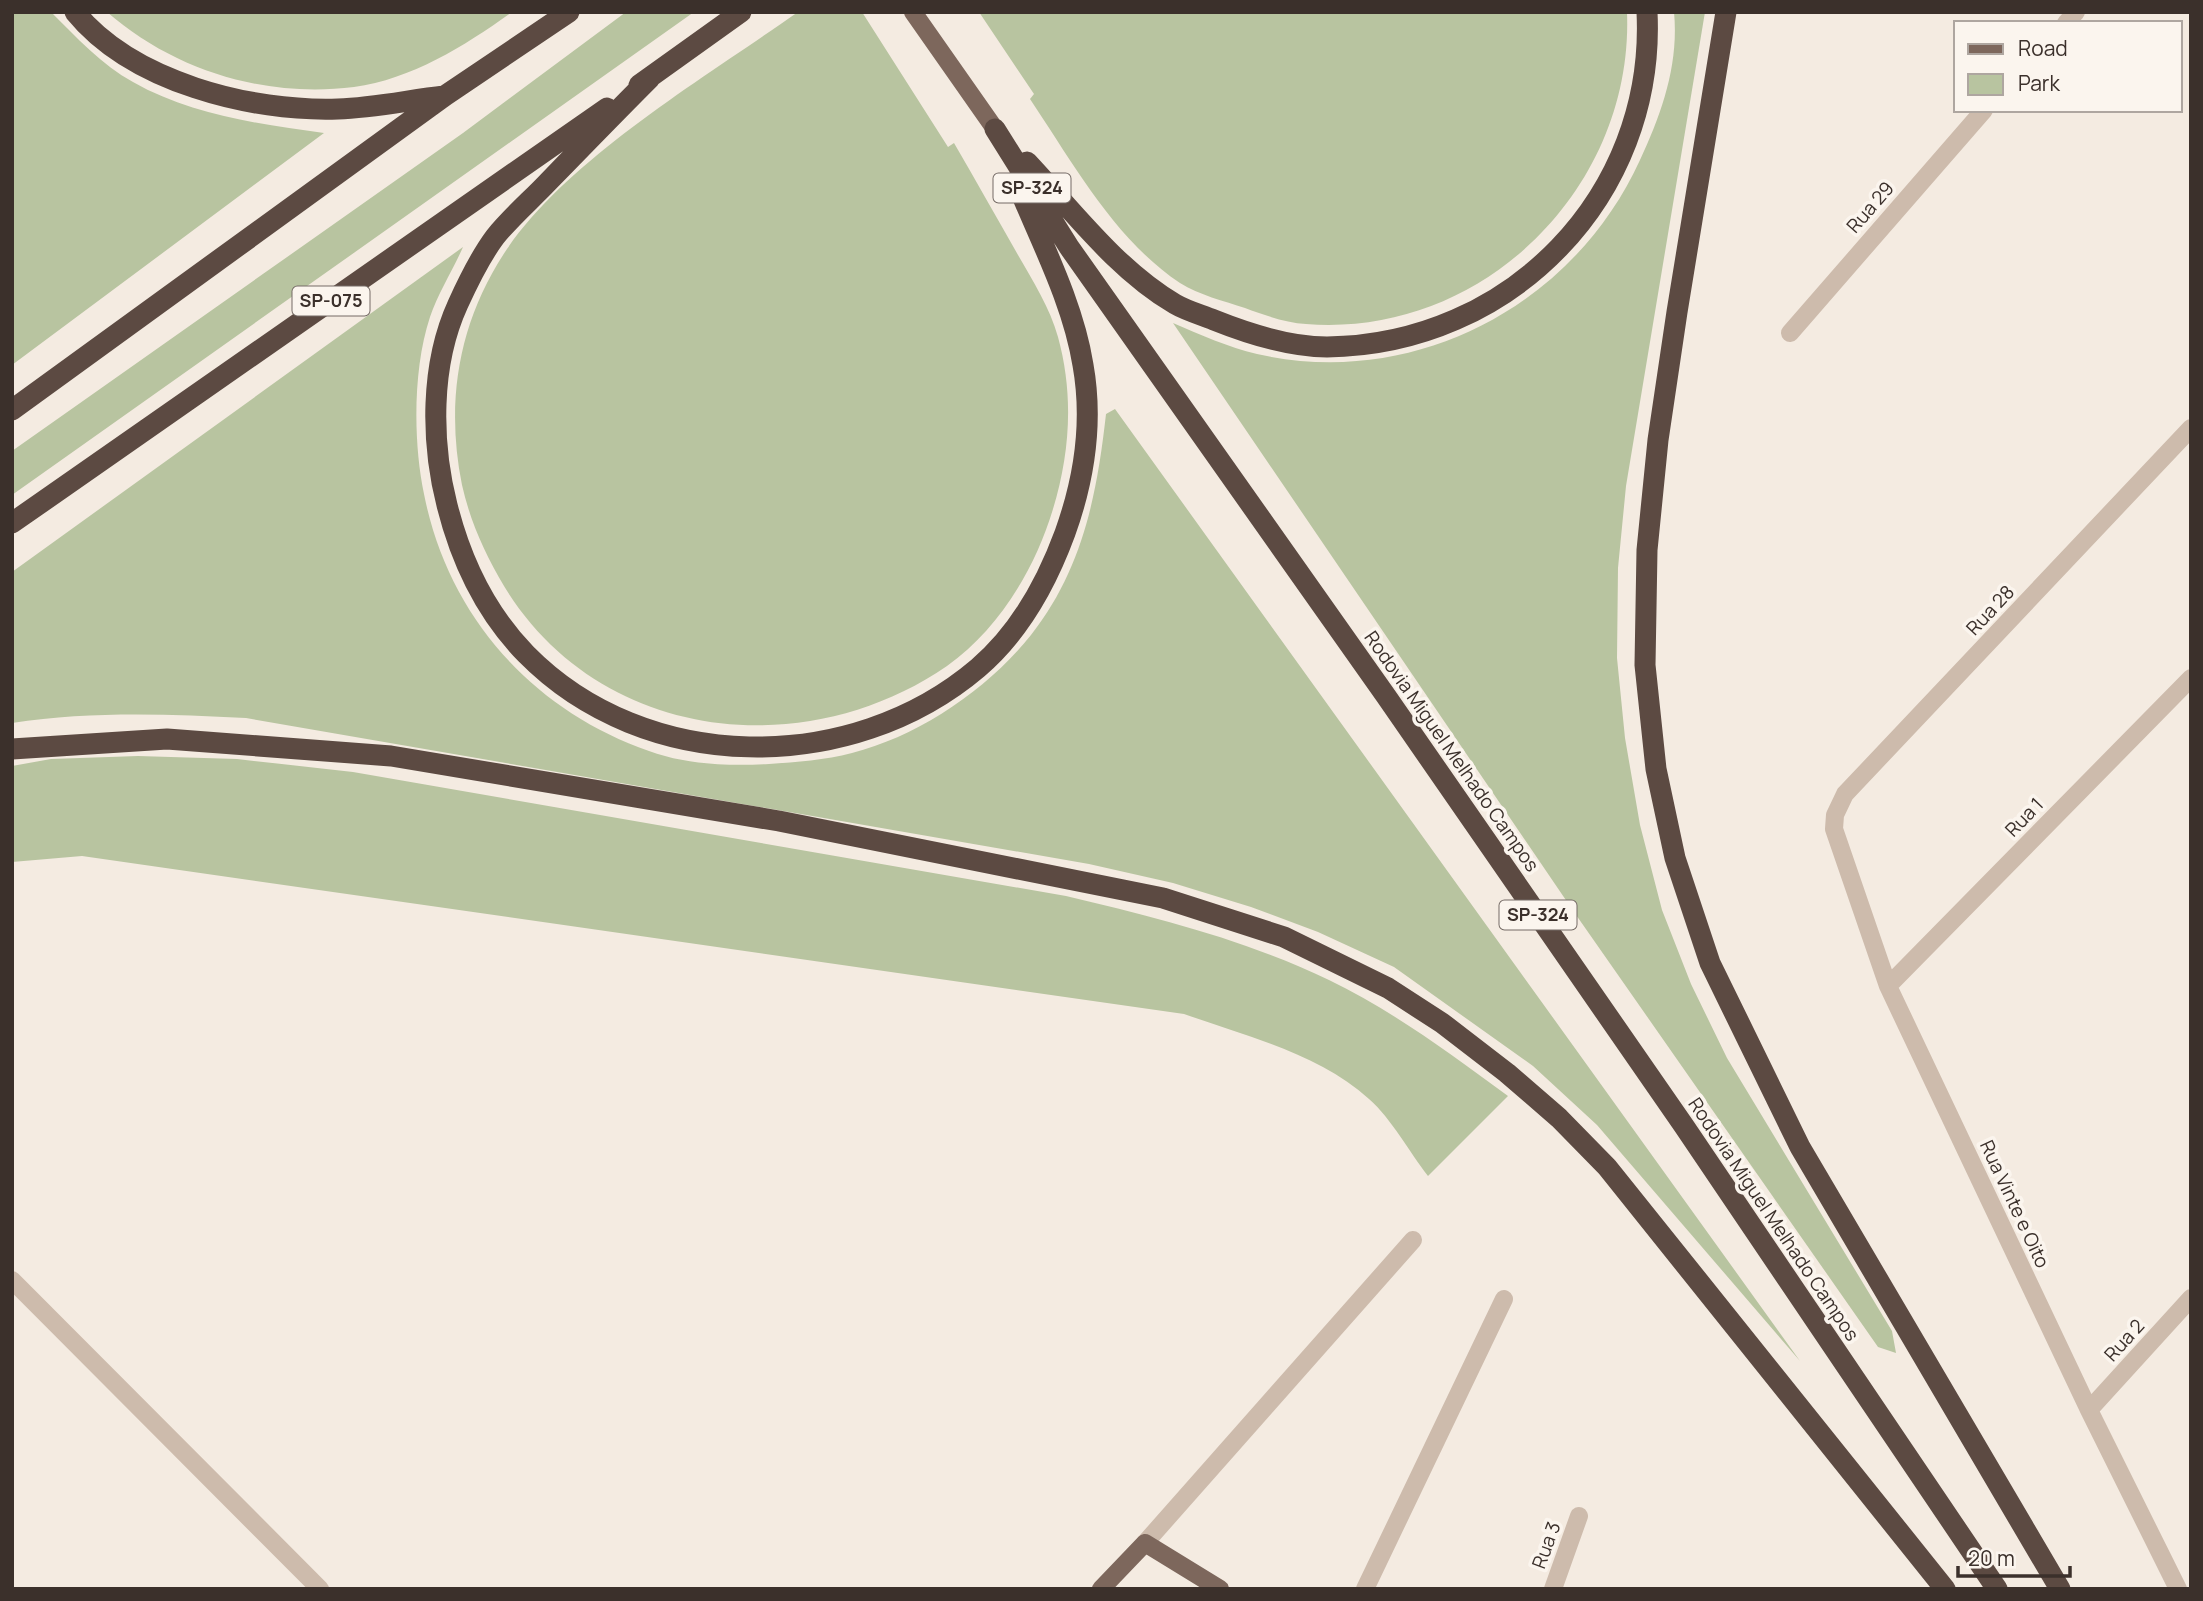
<svg xmlns="http://www.w3.org/2000/svg" width="2203" height="1601" font-family="Manrope,sans-serif">
  <rect width="100%" height="100%" fill="#f4ebe1"/>
  <path fill="#b8c4a0" d="M12 12H51C76 37 102 65 133 82 191 115 259 124 324 133L12 365Z
    M107 12H512C466 45 412 79 354 87 265 98 175 71 107 12Z
    M626 12H694L12 495V451L463 133Z
    M798 12H862L948 147 954 143C976 181 997 218 1018 255 1033 281 1050 308 1058 337 1074 395 1070 453 1053 509 1035 569 999 629 947 666 803 765 598 741 504 586 485 554 470 521 462 485 445 401 459 320 507 249 570 157 706 77 798 12Z
    M979 12H1627C1634 188 1482 338 1306 324 1286 323 1264 315 1245 308 1224 301 1199 295 1180 283 1115 240 1073 163 1030 99L1034 94Z
    M1674 12H1705L1626 486 1618 568 1617 658 1625 738 1640 825 1662 910 1691 984 1727 1058 1892 1331 1896 1353 1878 1347 1574 912 1173 323C1201 335 1228 347 1257 354 1415 390 1574 305 1640 160 1662 113 1679 64 1674 12Z
    M463 247C453 270 438 293 430 317 413 368 413 442 424 494 448 616 532 710 649 751 687 765 730 766 769 764 797 762 825 760 852 753 919 736 988 689 1031 635 1083 569 1097 494 1106 414L1115 409 1800 1361 1597 1125 1533 1066 1394 967 1318 932 1251 907 1173 883 1089 864 246 718C167 714 90 711 12 723V572Z
    M138 756 237 759 353 772 1066 896C1155 917 1246 940 1329 980 1393 1011 1451 1054 1508 1096L1428 1176C1410 1153 1391 1118 1369 1099 1320 1054 1246 1036 1184 1014L82 856 12 862V766L51 759Z"/>
  <g fill="none" stroke-linecap="round" stroke-linejoin="round">
    <path stroke="#cdbbac" stroke-width="18" d="M2066 23 2076 12
      M1790 333 1984 110
      M1888 986 2191 678
      M12 1280 320 1589
      M2089 1410 2191 1298
      M1145 1543 1413 1240
      M1365 1589 1504 1299
      M1553 1589 1579 1516
      M2178 1589 2089 1410 1888 986 1834 829 1835 815 1845 794 2191 428"/>
    <path stroke="#7d675c" stroke-width="18" d="M913 12 995 129
      M1101 1589 1145 1543 1220 1589"/>
    <path stroke="#5c4a42" stroke-width="21" d="M75 12C132 82 251 112 338 109 373 108 409 100 444 96
      M1726 12 1677 312 1658 440 1647 550 1645 665 1656 769 1675 858 1710 963 1800 1147 2060 1589
      M650 78C616 112 582 147 548 182 531 200 511 217 495 237 480 257 468 282 458 304 430 365 431 442 447 505 461 561 486 613 526 654 645 775 851 776 978 668 1019 633 1047 582 1065 533 1084 480 1093 421 1083 365 1073 302 1040 240 1016 181
      M639 85 741 12
      M995 129 1069 247 1386 696 1684 1126 1997 1589
      M1027 162C1073 211 1117 270 1175 304 1187 311 1202 315 1214 320 1249 334 1290 347 1327 347 1510 345 1656 196 1647 12
      M12 410 446 95 569 12
      M12 523 607 108
      M12 749 167 739 391 756 779 821 1163 898 1284 937 1388 988 1442 1023 1507 1073 1559 1118 1607 1167 1945 1589"/>
  </g>
  <g text-anchor="middle" stroke-width="7" stroke-linejoin="round" paint-order="stroke">
    <g fill="#fbf5ee" stroke="#756b66" stroke-width="2">
      <rect x="993.5" y="173.5" width="77" height="29" rx="5"/>
      <rect x="292.5" y="286.5" width="77" height="29" rx="5"/>
      <rect x="1499.5" y="900.5" width="77" height="29" rx="5"/>
    </g>
    <g font-size="18" font-weight="bold" fill="#3b302b">
      <text x="1032" y="194">SP-324</text>
      <text x="331" y="307">SP-075</text>
      <text x="1538" y="921">SP-324</text>
    </g>
    <g font-size="19" fill="#3b302b" stroke="#fbf5ee">
      <text transform="translate(1870 207) rotate(-49)" y="7">Rua 29</text>
      <text transform="translate(1990 610) rotate(-47)" y="7">Rua 28</text>
      <text transform="translate(1452 751) rotate(55)" y="7">Rodovia Miguel Melhado Campos</text>
      <text transform="translate(2024 817) rotate(-46)" y="7">Rua 1</text>
      <text transform="translate(2015 1204) rotate(65)" y="7">Rua Vinte e Oito</text>
      <text transform="translate(1774 1219) rotate(56)" y="7">Rodovia Miguel Melhado Campos</text>
      <text transform="translate(2124 1340) rotate(-48)" y="7">Rua 2</text>
      <text transform="translate(1546 1545) rotate(-70)" y="7">Rua 3</text>
    </g>
  </g>
  <rect width="2203" height="1601" fill="none" stroke="#3b302b" stroke-width="28"/>
  <rect x="1954" y="21" width="228" height="91" fill="#fbf5ee" stroke="#aea6a0" stroke-width="2"/>
  <rect x="1968" y="44" width="35" height="10" fill="#7d675c" stroke="#aea6a0" stroke-width="2"/>
  <text x="2018" y="56" font-size="21" fill="#3b302b">Road</text>
  <rect x="1968" y="74" width="35" height="21" fill="#b8c4a0" stroke="#aea6a0" stroke-width="2"/>
  <text x="2018" y="91" font-size="21" fill="#3b302b">Park</text>
  <path d="M1958 1566v10h112v-10" fill="none" stroke="#3b302b" stroke-width="3.5"/>
  <text x="1968" y="1566" font-size="21" fill="#3b302b" stroke="#fbf5ee" stroke-width="5" paint-order="stroke">20 m</text>
</svg>
